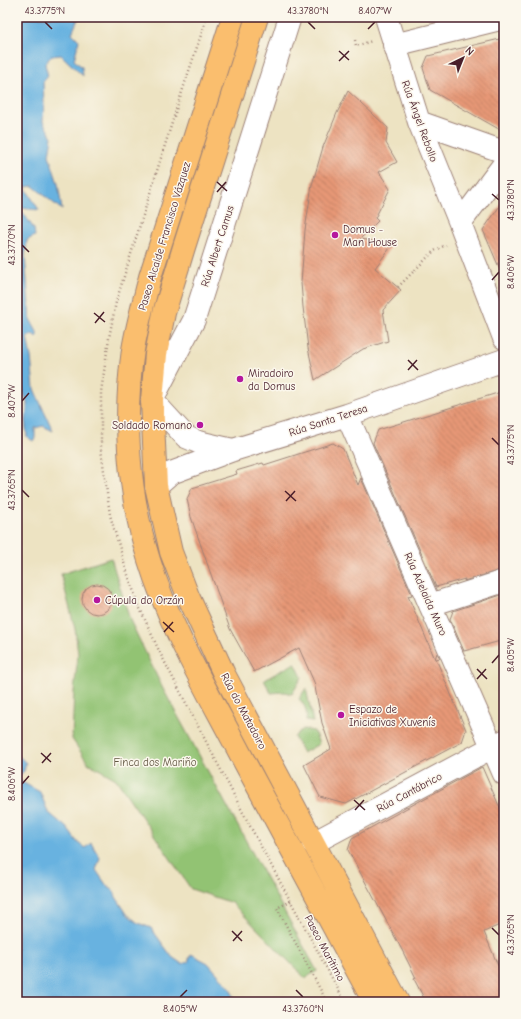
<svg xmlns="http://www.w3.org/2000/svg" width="521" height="1019" font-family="'Comic Neue',sans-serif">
  <defs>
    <pattern id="building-back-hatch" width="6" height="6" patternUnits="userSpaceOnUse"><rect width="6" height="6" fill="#e69776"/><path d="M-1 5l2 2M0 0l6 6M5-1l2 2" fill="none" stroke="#bc7b61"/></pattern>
  </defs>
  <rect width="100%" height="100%" fill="#fbf7ec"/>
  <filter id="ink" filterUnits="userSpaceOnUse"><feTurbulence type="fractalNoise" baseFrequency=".025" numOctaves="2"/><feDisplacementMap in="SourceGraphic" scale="8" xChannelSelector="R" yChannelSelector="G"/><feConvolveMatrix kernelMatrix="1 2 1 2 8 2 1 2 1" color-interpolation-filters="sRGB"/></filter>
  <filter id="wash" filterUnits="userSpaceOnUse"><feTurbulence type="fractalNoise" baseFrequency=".012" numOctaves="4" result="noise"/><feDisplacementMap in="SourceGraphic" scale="16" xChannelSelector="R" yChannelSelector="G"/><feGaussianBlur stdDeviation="0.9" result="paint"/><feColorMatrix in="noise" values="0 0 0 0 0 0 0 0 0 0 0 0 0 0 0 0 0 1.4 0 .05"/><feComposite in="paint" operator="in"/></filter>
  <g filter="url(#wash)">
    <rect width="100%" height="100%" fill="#ede3c2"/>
    <path fill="#92c373" stroke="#6e714f" d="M111 558 130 620 162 687 317 971 305 978 232 903 191 889 116 779 88 763 72 739 74 691 78 654 75 629 61 574Z
      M295 663 302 677 292 694 284 692 271 693 264 680Z
      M306 688 313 722 306 721C307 712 306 706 299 699Z
      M303 729 314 731 319 744 303 753 294 737Z"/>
    <path fill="#67b2e0" stroke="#586886" d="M17 17H79L72 33 79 40 74 60 82 67 83 76 61 55 51 56 45 64 48 76 43 82 44 102 43 122 52 137 49 155 58 184 62 210 33 186 25 187 39 210 20 208 34 229 35 236 27 240 25 256 30 319 37 332V338L33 334 27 337 31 357 34 389 53 431 43 426 35 428V438L33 441 27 437 25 420 27 411V403L22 386 17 384Z
      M17 754 26 763 24 771 19 776 20 781 40 792 48 812 67 828 78 843 85 848 91 843 100 858 96 870 107 886 114 891 116 897 127 914 138 923 151 928 172 957 182 964 188 962 191 954 208 963 230 988 236 1002H17Z"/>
    <g id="blocks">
      <path fill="url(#building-back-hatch)" d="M504 38V132L430 90 423 68 428 56Z
        M348 91 388 128 386 143 397 162 379 172 390 189 375 218 378 221 360 239 393 244 375 268 401 290 383 310 388 341 363 349 315 380 308 348 303 307 301 283 305 230 312 185 323 147 337 113Z
        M504 200V279L483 230Z
        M504 391V569L464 581 465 579 436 587 373 443 378 430Z
        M333 443 343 449 358 485 361 478 412 595 408 596 435 659 437 653 440 658 436 659 466 730 462 742 346 804 320 797 304 765 331 749 322 723 314 682 299 648 254 672 230 629 191 517 187 499 192 488 237 474 236 471 263 463 264 465Z
        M82 599a15 15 0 1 1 30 0a15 15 0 1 1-30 0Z
        M504 594V640L464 651 450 619 453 611Z
        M482 767 504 817V923L484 932 504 980V1002H426L414 979 416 978 402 950 348 850 352 838Z"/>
    </g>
  </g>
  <g filter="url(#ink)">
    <use href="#blocks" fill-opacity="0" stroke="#9c8176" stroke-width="1"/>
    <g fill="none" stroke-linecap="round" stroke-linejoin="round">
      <defs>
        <path id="minor" d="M386 17 419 122 460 223 504 338
          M394 45 504 18
          M419 122 504 152
          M460 223 504 164
          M347 415 504 774
          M233 450 198 442 186 437 152 400 194 320 290 17
          M156 486 171 473 233 450 347 415 504 360
          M430 605 504 581
          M313 843 504 741"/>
        <path id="major" d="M233 17 150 277C144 301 137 325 133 350 123 419 128 493 149 560 171 632 211 697 245 763 288 843 331 922 374 1002
          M257 17 184 247 164 313 156 354 152 400 156 486 171 552 188 596 224 674 398 1002"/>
      </defs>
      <use href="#minor" stroke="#9c8176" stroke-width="24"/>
      <use href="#major" stroke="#9c8176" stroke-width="24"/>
      <path stroke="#9c8176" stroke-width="2.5" stroke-dasharray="1 3" stroke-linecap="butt" d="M207 17 176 110 116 302 109 338 101 392V449L110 515 125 566 138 604 160 653 250 826 345 1002
        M355 40 356 46 372 41
        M398 287 434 251 446 245
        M291 901 277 908 327 1002"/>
      <use href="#minor" stroke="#fff" stroke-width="22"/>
      <use href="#major" stroke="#fabe6e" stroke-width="22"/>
    </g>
  </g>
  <path fill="none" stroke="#4a1f2b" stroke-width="1.5" d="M45 22 52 29M308 22 315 29M368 29 375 22M339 51 349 60M339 61 349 51M217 182 227 191M217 192 226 182M492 194 499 200M22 245 29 252M492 280 499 272M94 313 105 322M95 323 104 312M408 360 418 370M408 370 417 360M22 401 29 393M492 438 499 445M22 490 29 497M285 491 296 501M286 501 295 491M163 622 174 632M164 632 173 622M492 663 499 655M477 669 487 679M477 679 486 669M41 753 51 762M42 763 51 753M22 784 29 776M354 800 365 810M355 810 364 800M492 928 499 935M232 931 242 941M233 941 242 931M296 990 303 997M180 997 187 990"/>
  <g fill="#b5179e" stroke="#fbf7ec" stroke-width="1.5">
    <circle cx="335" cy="235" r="4"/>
    <circle cx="240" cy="379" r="4"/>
    <circle cx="200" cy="425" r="4"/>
    <circle cx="97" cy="600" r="4"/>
    <circle cx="341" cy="715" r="4"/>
  </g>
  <g text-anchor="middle" stroke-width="3" stroke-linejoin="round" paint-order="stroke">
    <g font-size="11" fill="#4a1f2b" stroke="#fbf7ec">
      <text transform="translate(420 121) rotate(70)" y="4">Rúa Ángel Rebollo</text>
      <text transform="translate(164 236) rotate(-73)" y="4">Paseo Alcalde Francisco Vázquez</text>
      <text transform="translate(217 246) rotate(-72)" y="4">Rúa Albert Camus</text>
      <text transform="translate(328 420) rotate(-18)" y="4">Rúa Santa Teresa</text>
      <text transform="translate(426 594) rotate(66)" y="4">Rúa Adelaida Muro</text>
      <text transform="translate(244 711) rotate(62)" y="4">Rúa do Matadoiro</text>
      <text transform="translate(409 792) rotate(-28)" y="4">Rúa Cantábrico</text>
      <text transform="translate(325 948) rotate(62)" y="4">Paseo Marítimo</text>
    </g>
    <g font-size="11" fill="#4a1f2b" stroke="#fbf7ec" text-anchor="start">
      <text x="343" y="233">Domus -<tspan x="343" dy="13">Man House</tspan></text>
      <text x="248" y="377">Miradoiro<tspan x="248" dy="13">da Domus</tspan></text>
      <text x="192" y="429" text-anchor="end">Soldado Romano</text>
      <text x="105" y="604">Cúpula do Orzán</text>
      <text x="349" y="713">Espazo de<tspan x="349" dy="13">Iniciativas Xuvenís</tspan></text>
    </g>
    <g font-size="11" fill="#635844" stroke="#fbf7ec">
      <text x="155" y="766">Finca dos Mariño</text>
    </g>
  </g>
  <rect width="521" height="1019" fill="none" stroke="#fbf7ec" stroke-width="44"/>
  <g transform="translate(463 58) rotate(43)" stroke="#fbf7ec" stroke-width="3" paint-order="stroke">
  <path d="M0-3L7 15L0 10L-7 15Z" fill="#4a1f2b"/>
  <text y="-6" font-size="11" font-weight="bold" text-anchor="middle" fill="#4a1f2b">N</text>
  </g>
  <rect x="22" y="22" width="477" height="975" fill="none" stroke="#4a1f2b" stroke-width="1.5"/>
  <g font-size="10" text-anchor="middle" fill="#4a1f2b">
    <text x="45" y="14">43.3775°N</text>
    <text x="308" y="14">43.3780°N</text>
    <text x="375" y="14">8.407°W</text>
    <text transform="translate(510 200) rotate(-90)" y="4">43.3780°N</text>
    <text transform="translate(11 245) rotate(-90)" y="4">43.3770°N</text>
    <text transform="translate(510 272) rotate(-90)" y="4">8.406°W</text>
    <text transform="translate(11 401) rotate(-90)" y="4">8.407°W</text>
    <text transform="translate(510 445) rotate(-90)" y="4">43.3775°N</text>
    <text transform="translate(11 490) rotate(-90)" y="4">43.3765°N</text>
    <text transform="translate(510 655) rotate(-90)" y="4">8.405°W</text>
    <text transform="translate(11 784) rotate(-90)" y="4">8.406°W</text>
    <text transform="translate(510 935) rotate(-90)" y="4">43.3765°N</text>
    <text x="180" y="1012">8.405°W</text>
    <text x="303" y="1012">43.3760°N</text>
  </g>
</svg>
